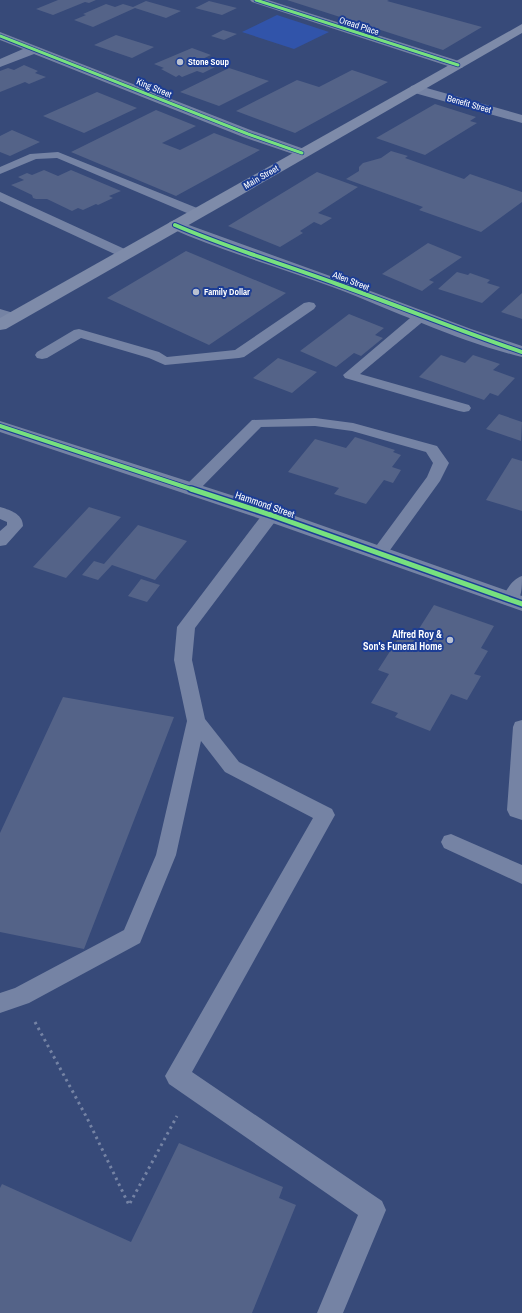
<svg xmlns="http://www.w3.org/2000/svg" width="522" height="1313" font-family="'Archivo Narrow',sans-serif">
  <rect width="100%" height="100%" fill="#374a79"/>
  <path fill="#3154aa" d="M277 15 329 32 294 49 242 32Z"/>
  <path fill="#546388" d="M58 0H96L89 3 85 2 53 15 36 9Z
    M287 0H389L387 1 482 27 443 50Z
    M146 1 181 11 166 18 135 8 93 27 74 20 86 15 83 14 106 4 115 7 123 4 133 7Z
    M209 1 237 8 222 15 195 8Z
    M223 30 237 34 224 40 211 36Z
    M116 35 154 47 132 58 94 45Z
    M192 48 211 55 198 61 215 67 203 73 197 71 182 77 179 75 176 77 161 69 164 68 154 64Z
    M24 65 38 71 35 73 46 77 29 84 25 82 0 92V71L8 68 14 70Z
    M229 68 269 81 219 106 180 92Z
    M352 70 388 82 295 133 236 111 297 80 319 87Z
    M97 92 137 108 84 133 43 116Z
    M435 104 476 117 470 121 477 123 425 155 376 138Z
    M156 110 196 126 162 143 180 150 214 133 260 150 176 196 71 152Z
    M12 130 40 142 10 156 0 152V136Z
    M391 151 408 156 405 158 464 179 470 174 522 192V202L481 232 419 210 423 207 346 179 359 171V167L363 163 381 158Z
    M44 170 58 176 71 170 121 191 109 196 113 198 98 205 96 204 83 210 78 208 72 211 47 199H36L33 198 32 195 11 185 24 180 18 177 27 173 32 175Z
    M317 172 358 187 318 213 332 218 321 225 314 222 300 231 303 233 280 247 228 226Z
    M428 243 462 257 429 280 434 282 422 291 382 274Z
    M186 251 286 293 209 345 107 298Z
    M457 272 468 275 470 273 490 280 487 283 500 287 482 303 438 289Z
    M522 293V319L501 312Z
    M349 314 384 328 375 335 383 338 361 356 354 353 336 367 300 351Z
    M441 355 465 363 473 355 500 364 493 370 515 378 498 396 490 393 484 400 419 377Z
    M278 358 317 372 292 393 253 378Z
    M499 414 522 422 521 441 486 429Z
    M355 437 395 450 393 452 401 455 392 467 401 470 393 483 384 480 366 504 334 494 339 488 288 472 315 439 346 448Z
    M512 458 522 461V511L486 500Z
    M89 507 121 517 66 578 33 567Z
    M138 525 187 541 155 580 112 565 98 580 82 575 94 561 104 564Z
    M141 579 160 585 147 602 128 596Z
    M434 605 494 626 481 648 488 651 474 674 481 676 467 700 451 694 430 731 395 717 398 713 371 703 389 674 378 670 403 631 415 635Z
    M63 697 174 717 84 949 0 932V833Z
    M179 1143 283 1187 279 1198 296 1205 252 1313H0V1188L2 1184 131 1242Z"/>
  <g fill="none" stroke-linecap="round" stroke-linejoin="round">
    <path stroke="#7583a4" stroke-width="3" stroke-dasharray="2.5 4" stroke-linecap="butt" d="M35 1022 87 1118 129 1205 177 1116"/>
    <path fill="#7583a4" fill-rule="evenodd" d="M58 152 202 210 204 213 202 216H194L57 158 36 159 0 174V167L30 154Z
      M0 192 129 251 131 254 129 257H121L0 201Z
      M309 302 314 303 316 306 314 309 244 357 239 358 165 365 149 358 81 338 47 358 42 359 37 358 35 355 37 352 74 330 79 329 159 352 167 357 235 350 304 303Z
      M421 312 426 313 428 316 426 319 360 374 469 405 471 408 469 411 464 412 459 411 345 378 343 375 416 313Z
      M315 418 353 423 437 446 449 463 440 481 385 557 379 559 373 557 371 553 427 477 433 463 426 452 352 431 315 426 261 427 196 493 190 494 184 493 182 489 252 420Z
      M0 507C10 510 23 514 23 526L6 545 0 546V531L7 525V522L0 519Z
      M271 510 277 511 279 515 277 519 195 628 192 660 205 719 239 762 332 809 335 815 192 1072 382 1201 386 1210 343 1313H317L358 1215 169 1084 165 1076 313 818 225 772 201 741 176 855 140 943 29 1003 0 1013V993L15 988 124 930 156 855 187 721 174 660 177 627 265 511Z
      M522 576C522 590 522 609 504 603L501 599C507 590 512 579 522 576Z
      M522 720V820L510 816 507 810 513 727 515 722Z
      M451 834 522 865V884L444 848 441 842 444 836Z"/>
    <path fill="#7583a4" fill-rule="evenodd" d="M250 0H268L462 62 464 65 462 68H454L252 2Z
      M0 32 253 131 307 150 309 153 307 156 302 157 243 137 34 54 0 67V59L23 49 0 40Z
      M416 85 522 115V123L411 92 410 89 411 86Z
      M175 220 344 281 471 329 522 346V357C460 342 395 311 335 288 280 267 223 252 170 228L167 225 170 222Z"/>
    <path fill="#7583a4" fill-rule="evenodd" d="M0 309 17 314 19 318 17 322 11 323 0 320Z
      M0 421 278 510 522 596V611L264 520 0 432Z"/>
    <path fill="#7e8ba9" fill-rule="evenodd" d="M522 24V33L236 198 6 329 0 330V318Z"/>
    <defs>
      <path id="cycleway-far2" d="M256 0 458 65
        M0 36 248 134 302 153"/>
      <path id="cycleway-far1" d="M175 225C228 248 283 264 337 284 399 306 460 331 522 352
        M0 426 194 490"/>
      <path id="cycleway" d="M191 489 271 515 522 604"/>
    </defs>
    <use href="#cycleway-far2" stroke="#1c3d94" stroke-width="4.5"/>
    <use href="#cycleway-far1" stroke="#1c3d94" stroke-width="6"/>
    <use href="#cycleway" stroke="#1c3d94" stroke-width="8"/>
    <use href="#cycleway-far2" stroke="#77e17e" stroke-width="3"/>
    <use href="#cycleway-far1" stroke="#77e17e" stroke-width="4"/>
    <use href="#cycleway" stroke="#77e17e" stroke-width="5"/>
  </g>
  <g fill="#b9c0d0" stroke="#1c3d94" stroke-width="1.5">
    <circle cx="180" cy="62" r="4"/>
    <circle cx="196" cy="292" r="4"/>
    <circle cx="450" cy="640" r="4"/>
  </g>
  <g text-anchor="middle" stroke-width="4" stroke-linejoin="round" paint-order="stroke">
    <g font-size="9" fill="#fff" stroke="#1c3d94">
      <text transform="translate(359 26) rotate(18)" y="3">Oread Place</text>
      <text transform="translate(154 88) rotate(22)" y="3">King Street</text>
      <text transform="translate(469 104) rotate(16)" y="3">Benefit Street</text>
      <text transform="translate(261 177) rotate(-30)" y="3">Main Street</text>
      <text transform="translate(351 281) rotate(21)" y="3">Allen Street</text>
    </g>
    <g font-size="9" font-weight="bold" fill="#fff" stroke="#1c3d94" text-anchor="start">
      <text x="188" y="65">Stone Soup</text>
      <text x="204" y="295">Family Dollar</text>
    </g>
    <g font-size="10" fill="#fff" stroke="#1c3d94">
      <text transform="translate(265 504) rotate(19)" y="4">Hammond Street</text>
    </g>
    <g font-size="10" font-weight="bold" fill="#fff" stroke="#1c3d94" text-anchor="end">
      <text x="442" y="638">Alfred Roy &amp;<tspan x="442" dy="12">Son's Funeral Home</tspan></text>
    </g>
  </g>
</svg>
